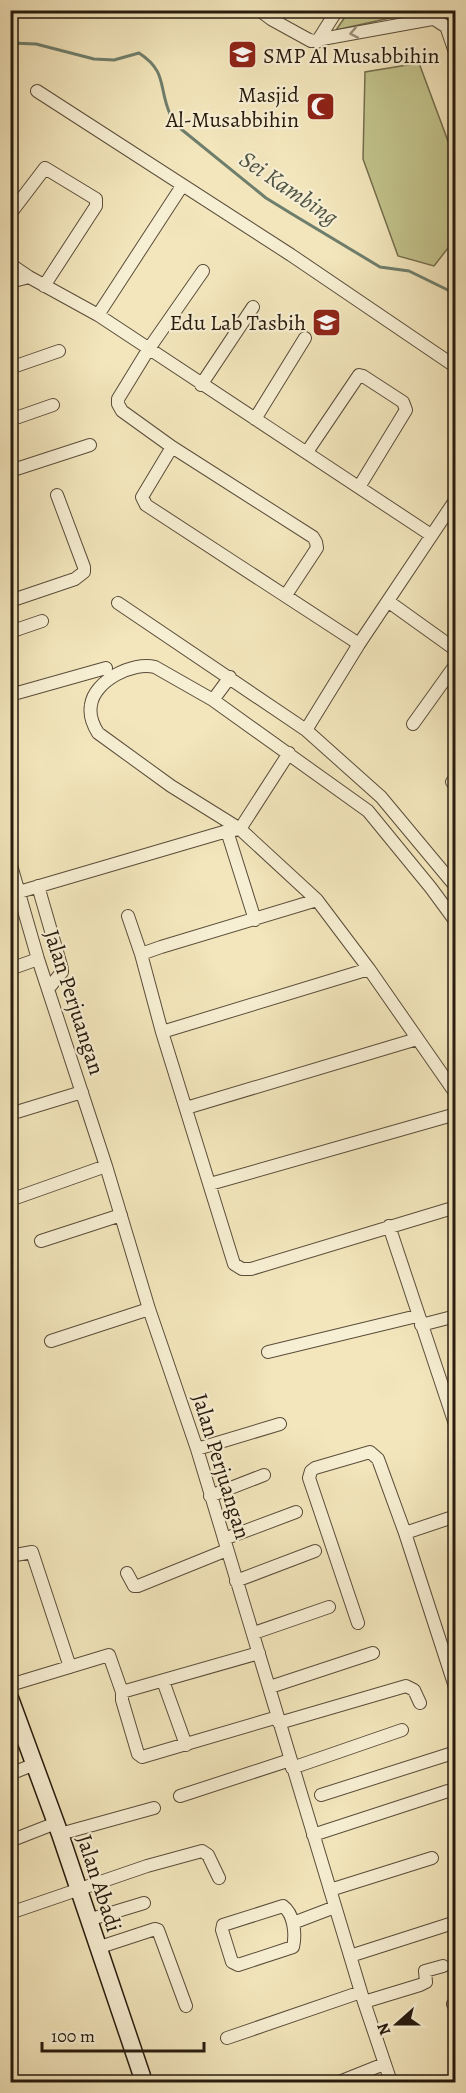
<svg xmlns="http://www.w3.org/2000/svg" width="466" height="2093" font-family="Alegreya,serif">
  <rect width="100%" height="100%" fill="#f3e6bc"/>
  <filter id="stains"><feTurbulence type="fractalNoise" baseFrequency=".00333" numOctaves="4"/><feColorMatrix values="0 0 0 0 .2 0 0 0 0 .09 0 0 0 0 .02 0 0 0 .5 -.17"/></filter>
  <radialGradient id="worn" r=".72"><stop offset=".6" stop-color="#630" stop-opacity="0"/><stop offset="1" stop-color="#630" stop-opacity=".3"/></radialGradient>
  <path fill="#c2c38c" stroke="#746e4d" stroke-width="1.5" d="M349 11H403L408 14 336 30Z
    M419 63 455 160V239L434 266 398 256 363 159 365 72Z"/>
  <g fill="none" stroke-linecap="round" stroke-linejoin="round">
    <path stroke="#6e7e6c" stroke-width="3" d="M10 43 36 44 94 59 114 60 139 53C168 72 158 87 170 114 172 119 177 125 181 129L266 198 292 214 380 267 409 271 456 294"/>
    <defs>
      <path id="street" d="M259 10 271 19 311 41 432 19
        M420 10 456 33
        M447 29 456 55
        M317 42 337 10
        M37 91 291 255 456 367
        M10 214 45 168 96 199V206L44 286
        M10 264 29 277 98 315 431 535
        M203 271 148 350 118 399V404L122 411 172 447 313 537 316 542 317 548 286 595
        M10 282 29 277
        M98 315 182 186
        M10 368 59 351
        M201 385 253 307
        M255 419 305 338
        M10 420 53 405
        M172 447 142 497 146 505 359 644
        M307 452 359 375 363 376 403 402 406 410 359 487
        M10 471 90 445
        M10 601 75 579 84 572V567L57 495
        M389 602 456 650
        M118 603 306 730 381 797 456 887
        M10 632 42 621
        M10 695 106 668
        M213 700 230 677
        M413 724 456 664
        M306 730 359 644 456 499
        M452 782 456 777
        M227 831 255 920
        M10 862 38 959 106 1166 149 1309 197 1449 364 2002 391 2082
        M38 886 62 969V972L48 989
        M19 892 227 831 240 829 289 753
        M317 900 161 947 141 954 162 1032 234 1264 242 1269H251L456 1207
        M128 916 141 954
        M456 922 431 888 368 811 213 700 155 667C133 661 94 681 91 705 89 715 93 725 98 733L171 786 240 829 317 900 369 969 456 1094
        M10 969 38 959
        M162 1032 369 969
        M186 1108 417 1039
        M10 1114 82 1092
        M210 1184 456 1114
        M10 1200 106 1166
        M389 1226 456 1427
        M41 1241 121 1215
        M421 1325 456 1316
        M51 1341 149 1309
        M268 1352 417 1316
        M197 1449 280 1424
        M210 1496 264 1475
        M405 1533 456 1516
        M224 1539 296 1512
        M10 1556 32 1552 70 1667
        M127 1573 134 1586H138L227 1550
        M236 1581 315 1551
        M358 1623 309 1478 311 1471 315 1468 370 1452 378 1459 405 1533 456 1690
        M254 1633 329 1607
        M163 1681 186 1745
        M10 1685 109 1655 122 1692V1700L138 1754 142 1757 278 1717
        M270 1687 373 1653
        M122 1692 259 1653
        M279 1723 406 1686 414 1690 420 1703
        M292 1768 402 1730
        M10 1774 35 1764
        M321 1795 456 1752
        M180 1796 290 1760
        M60 1834 154 1808
        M313 1835 448 1791
        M10 1841 56 1823
        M330 1890 432 1858
        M283 1906C294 1914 296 1934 293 1947L238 1965 232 1962 222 1930 223 1925Z
        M10 1913 147 1866 202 1851 208 1855 219 1878
        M88 1920 144 1903
        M293 1923 335 1907
        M97 1948 155 1929 158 1930 186 2006
        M350 1956 453 1923
        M364 2002 420 1985 426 1982 425 1971 443 1966
        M453 2004 456 2009
        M227 2038 361 1992
        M339 2082 384 2064"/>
      <path id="secondary" d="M10 1698 60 1834 144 2082"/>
    </defs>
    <use href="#street" stroke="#5a4d3a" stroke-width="14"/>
    <use href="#secondary" stroke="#271a0e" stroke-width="19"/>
    <use href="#street" stroke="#f7efd3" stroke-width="12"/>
    <use href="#secondary" stroke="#f7efd3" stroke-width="16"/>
  </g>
  <defs><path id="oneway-chevron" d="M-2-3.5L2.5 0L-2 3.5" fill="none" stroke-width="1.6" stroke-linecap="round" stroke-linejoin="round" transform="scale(1.5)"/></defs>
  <use stroke="#998f7a" href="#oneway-chevron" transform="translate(354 33) rotate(169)"/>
  <defs>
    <symbol id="school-square" viewBox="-11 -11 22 22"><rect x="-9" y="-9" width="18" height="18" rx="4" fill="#8f2418" stroke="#f7efd3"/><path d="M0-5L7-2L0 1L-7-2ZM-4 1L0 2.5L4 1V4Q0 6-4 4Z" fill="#fff"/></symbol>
    <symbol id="mosque-square" viewBox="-11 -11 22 22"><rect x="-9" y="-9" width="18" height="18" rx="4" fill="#8f2418" stroke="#f7efd3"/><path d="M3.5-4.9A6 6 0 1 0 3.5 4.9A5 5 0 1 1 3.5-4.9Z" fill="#fff"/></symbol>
  </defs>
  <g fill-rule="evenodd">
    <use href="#school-square" x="226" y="38" width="33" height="33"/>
    <use href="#mosque-square" x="304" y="90" width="33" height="33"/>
    <use href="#school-square" x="310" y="306" width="33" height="33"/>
  </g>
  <g text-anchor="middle" stroke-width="4.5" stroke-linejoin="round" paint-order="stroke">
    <g font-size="22" fill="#271a0e" stroke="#f7efd3" text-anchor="end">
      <text x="263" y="63" text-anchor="start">SMP Al Musabbihin</text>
      <text x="299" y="102">Masjid<tspan x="299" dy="25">Al-Musabbihin</tspan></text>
      <text x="306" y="330">Edu Lab Tasbih</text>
    </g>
    <g font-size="22" fill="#271a0e" stroke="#f7efd3">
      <text transform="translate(75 1002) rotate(72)" y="8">Jalan Perjuangan</text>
      <text transform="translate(222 1466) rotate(73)" y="8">Jalan Perjuangan</text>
      <text transform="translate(100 1883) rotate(72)" y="8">Jalan Abadi</text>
    </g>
    <g font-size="24" font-style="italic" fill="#505445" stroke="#f7efd3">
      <text transform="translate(289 188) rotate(34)" y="8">Sei Kambing</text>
    </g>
  </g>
  <rect width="466" height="2093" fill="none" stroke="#f3e6bc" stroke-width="36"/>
  <rect x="12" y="12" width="442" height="2069" fill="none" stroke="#271a0e" stroke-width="3"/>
  <rect x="18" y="18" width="430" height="2057" fill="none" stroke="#271a0e" stroke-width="1.5"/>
  <g transform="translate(397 2024) rotate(249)" stroke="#f7efd3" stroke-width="4.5" paint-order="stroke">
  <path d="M0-4.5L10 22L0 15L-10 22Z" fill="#271a0e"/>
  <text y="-9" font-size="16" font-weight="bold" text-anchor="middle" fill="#271a0e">N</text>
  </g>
  <path d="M42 2042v9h162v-9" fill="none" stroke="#271a0e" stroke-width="3"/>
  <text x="51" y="2042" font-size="18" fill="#271a0e" stroke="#f7efd3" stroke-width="4.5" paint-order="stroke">100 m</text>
  <rect width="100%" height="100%" filter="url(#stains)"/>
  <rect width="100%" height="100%" fill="url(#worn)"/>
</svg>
